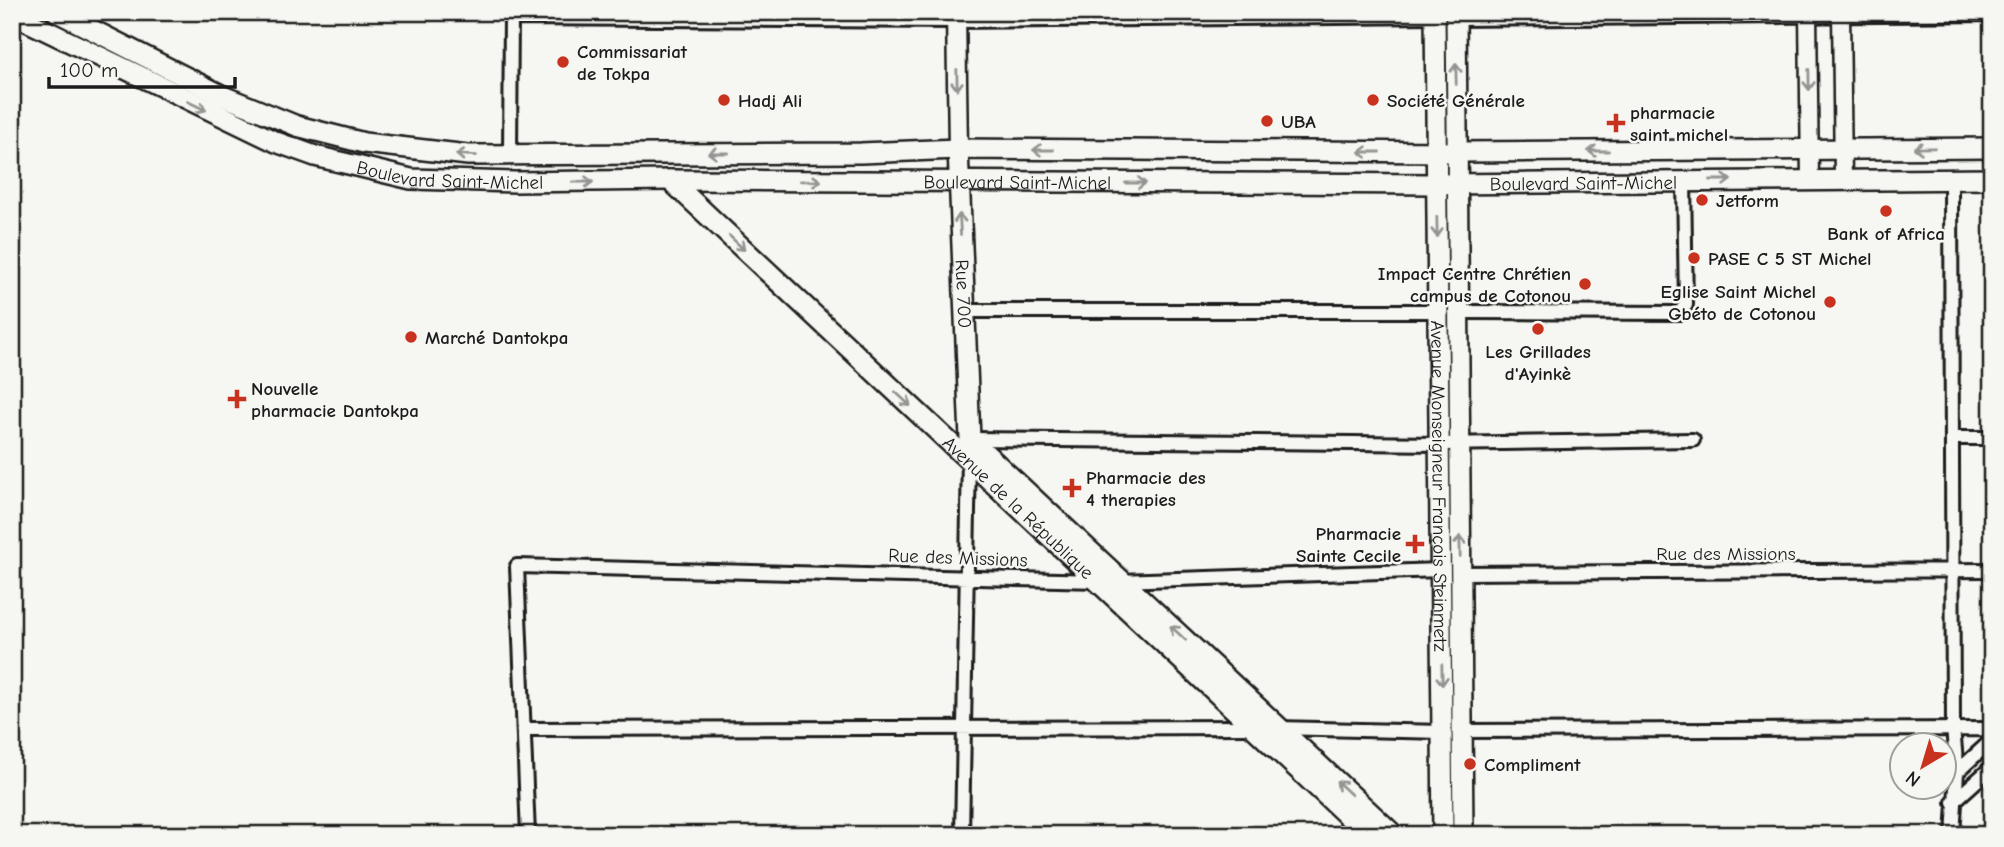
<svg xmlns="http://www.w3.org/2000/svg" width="2004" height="847" font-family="'Comic Neue',sans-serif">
  <rect width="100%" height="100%" fill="#f6f6f2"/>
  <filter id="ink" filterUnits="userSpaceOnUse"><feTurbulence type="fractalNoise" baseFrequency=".0143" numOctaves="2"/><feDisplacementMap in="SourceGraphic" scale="14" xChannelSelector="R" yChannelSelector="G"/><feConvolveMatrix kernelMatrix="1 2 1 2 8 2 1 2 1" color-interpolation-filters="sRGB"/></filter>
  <g filter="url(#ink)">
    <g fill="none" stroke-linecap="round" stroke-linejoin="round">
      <defs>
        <path id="minor" d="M511 18 956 21 1435 16
          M1456 19 1992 14
          M510 155 511 13
          M1951 179 1953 728 1957 772 1953 835
          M964 311H1438
          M1458 312 1679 313 1686 305 1684 181
          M1952 438H1992
          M970 439 1440 444 1693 440
          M1461 573 1992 570
          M1119 581 1441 570
          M1278 728 1443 732
          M525 729 1256 727
          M1462 731 1992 729
          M1957 772 1992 740
          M1953 802 1992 767
          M528 835 517 566 1098 581
          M962 835 969 457"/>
        <path id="tertiary" d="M1808 12 1810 180
          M1841 12 1843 179"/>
        <path id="secondary" d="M956 12 958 149"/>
        <g id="primary">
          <path d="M57 12 223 96 297 126 364 143 468 155 861 153 958 149 1457 152 1992 148"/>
          <path id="s1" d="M1435 12 1443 835"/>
          <path d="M1456 12 1463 835"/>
          <path id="s2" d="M12 14 276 142 315 156 411 179 515 182 670 180 1437 184 1992 179"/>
          <path id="s3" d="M958 149 970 439 1394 835"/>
          <path id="s4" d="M670 180 1368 835"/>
        </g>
      </defs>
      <use href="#minor" stroke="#1c1c1c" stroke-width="18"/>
      <use href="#tertiary" stroke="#1c1c1c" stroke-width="21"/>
      <use href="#secondary" stroke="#1c1c1c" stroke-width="23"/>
      <use href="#primary" stroke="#1c1c1c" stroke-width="24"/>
      <use href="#minor" stroke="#f6f6f2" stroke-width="12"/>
      <use href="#tertiary" stroke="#f6f6f2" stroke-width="16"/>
      <use href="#secondary" stroke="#f6f6f2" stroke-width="18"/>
      <use href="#primary" stroke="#f6f6f2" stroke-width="19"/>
    </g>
    <defs><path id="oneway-shaft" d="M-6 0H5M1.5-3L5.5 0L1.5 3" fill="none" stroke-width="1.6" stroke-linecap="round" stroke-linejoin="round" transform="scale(1.75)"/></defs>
    <g stroke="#949492">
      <use href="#oneway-shaft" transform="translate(1456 74) rotate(-91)"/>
      <use href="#oneway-shaft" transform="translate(957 80) rotate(89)"/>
      <use href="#oneway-shaft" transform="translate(1809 80) rotate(89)"/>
      <use href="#oneway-shaft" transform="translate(197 106) rotate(26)"/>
      <use href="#oneway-shaft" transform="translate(1924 148) rotate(179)"/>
      <use href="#oneway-shaft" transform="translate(1043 150) rotate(-180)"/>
      <use href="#oneway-shaft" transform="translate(1598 151) rotate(180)"/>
      <use href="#oneway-shaft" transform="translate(1369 152) rotate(-180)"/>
      <use href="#oneway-shaft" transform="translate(718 153) rotate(180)"/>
      <use href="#oneway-shaft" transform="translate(466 155) rotate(-177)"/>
      <use href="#oneway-shaft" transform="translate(1721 180)"/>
      <use href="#oneway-shaft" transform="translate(811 181) rotate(1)"/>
      <use href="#oneway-shaft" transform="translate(583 182)"/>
      <use href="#oneway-shaft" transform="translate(1136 183)"/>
      <use href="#oneway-shaft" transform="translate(960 224) rotate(-93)"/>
      <use href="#oneway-shaft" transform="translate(1437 227) rotate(89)"/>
      <use href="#oneway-shaft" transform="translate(737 243) rotate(43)"/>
      <use href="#oneway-shaft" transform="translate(903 399) rotate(43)"/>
      <use href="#oneway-shaft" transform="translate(1460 546) rotate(-91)"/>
      <use href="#oneway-shaft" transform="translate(1178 633) rotate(-137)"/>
      <use href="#oneway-shaft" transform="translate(1442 675) rotate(89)"/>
      <use href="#oneway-shaft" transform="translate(1344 788) rotate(-137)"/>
    </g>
  </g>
  <g fill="#c8321e" stroke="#f6f6f2" stroke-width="2.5">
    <circle cx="563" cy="62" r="7"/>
    <circle cx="724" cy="100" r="7"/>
    <circle cx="1373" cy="100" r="7"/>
    <circle cx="1267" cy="121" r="7"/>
    <path d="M1612.5 112.5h7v7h7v7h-7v7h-7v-7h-7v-7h7z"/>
    <circle cx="1702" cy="200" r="7"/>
    <circle cx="1886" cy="211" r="7"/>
    <circle cx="1694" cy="258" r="7"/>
    <circle cx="1585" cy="284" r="7"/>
    <circle cx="1830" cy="302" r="7"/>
    <circle cx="1538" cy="329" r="7"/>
    <circle cx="411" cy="337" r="7"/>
    <path d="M233.5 388.5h7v7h7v7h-7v7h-7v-7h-7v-7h7z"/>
    <path d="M1068.5 477.5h7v7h7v7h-7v7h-7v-7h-7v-7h7z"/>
    <path d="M1411.5 533.5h7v7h7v7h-7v7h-7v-7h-7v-7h7z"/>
    <circle cx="1470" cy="764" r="7"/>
  </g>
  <g text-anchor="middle" stroke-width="5" stroke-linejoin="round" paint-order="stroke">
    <g font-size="19" font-weight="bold" fill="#1c1c1c" stroke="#f6f6f2" text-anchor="start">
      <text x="577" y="58">Commissariat<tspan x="577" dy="22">de Tokpa</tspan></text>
      <text x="738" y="107">Hadj Ali</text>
      <text x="1387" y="107">Société Générale</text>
      <text x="1630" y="119">pharmacie<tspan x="1630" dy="22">saint michel</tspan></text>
      <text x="1281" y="128">UBA</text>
      <text x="1716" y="207">Jetform</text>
      <text x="1886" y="240" text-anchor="middle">Bank of Africa</text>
      <text x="1708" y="265">PASE C 5 ST Michel</text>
      <text x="1571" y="280" text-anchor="end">Impact Centre Chrétien<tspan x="1571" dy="22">campus de Cotonou</tspan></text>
      <text x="1816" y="298" text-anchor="end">Eglise Saint Michel<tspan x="1816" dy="22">Gbéto de Cotonou</tspan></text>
      <text x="425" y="344">Marché Dantokpa</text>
      <text x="1538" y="358" text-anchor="middle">Les Grillades<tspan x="1538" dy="22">d'Ayinkè</tspan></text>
      <text x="251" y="395">Nouvelle<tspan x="251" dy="22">pharmacie Dantokpa</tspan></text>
      <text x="1086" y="484">Pharmacie des<tspan x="1086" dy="22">4 therapies</tspan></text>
      <text x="1401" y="540" text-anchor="end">Pharmacie<tspan x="1401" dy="22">Sainte Cecile</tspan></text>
      <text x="1484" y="771">Compliment</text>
    </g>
    <g font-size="19" fill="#1c1c1c" stroke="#f6f6f2">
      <text dy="7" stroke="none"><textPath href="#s2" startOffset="472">Boulevard Saint-Michel</textPath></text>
      <text dy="7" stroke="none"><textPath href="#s2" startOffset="1606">Boulevard Saint-Michel</textPath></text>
      <text dy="7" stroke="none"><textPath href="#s2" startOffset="1040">Boulevard Saint-Michel</textPath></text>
      <text dy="7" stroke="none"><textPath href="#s3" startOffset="145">Rue 700</textPath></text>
      <text dy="7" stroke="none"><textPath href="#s1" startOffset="474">Avenue Monseigneur François Steinmetz</textPath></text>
      <text dy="7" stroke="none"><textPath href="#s4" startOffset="478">Avenue de la République</textPath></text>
      <text x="1726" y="560">Rue des Missions</text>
      <text transform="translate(958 557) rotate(2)" y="7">Rue des Missions</text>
    </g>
  </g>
  <rect width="2004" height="847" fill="none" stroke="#f6f6f2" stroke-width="42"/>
  <rect x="21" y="21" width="1962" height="805" fill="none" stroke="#1c1c1c" stroke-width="2.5" filter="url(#ink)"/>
  <g transform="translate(1923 766) rotate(218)"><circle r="33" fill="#f6f6f2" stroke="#9f9f9c" stroke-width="2"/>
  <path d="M0-5L12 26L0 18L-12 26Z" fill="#c8321e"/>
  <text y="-10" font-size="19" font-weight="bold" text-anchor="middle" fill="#1c1c1c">N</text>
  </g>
  <path d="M49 77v10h186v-10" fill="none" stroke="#1c1c1c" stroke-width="3.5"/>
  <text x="60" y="77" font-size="21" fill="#1c1c1c" stroke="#f6f6f2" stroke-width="5" paint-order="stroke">100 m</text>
</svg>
